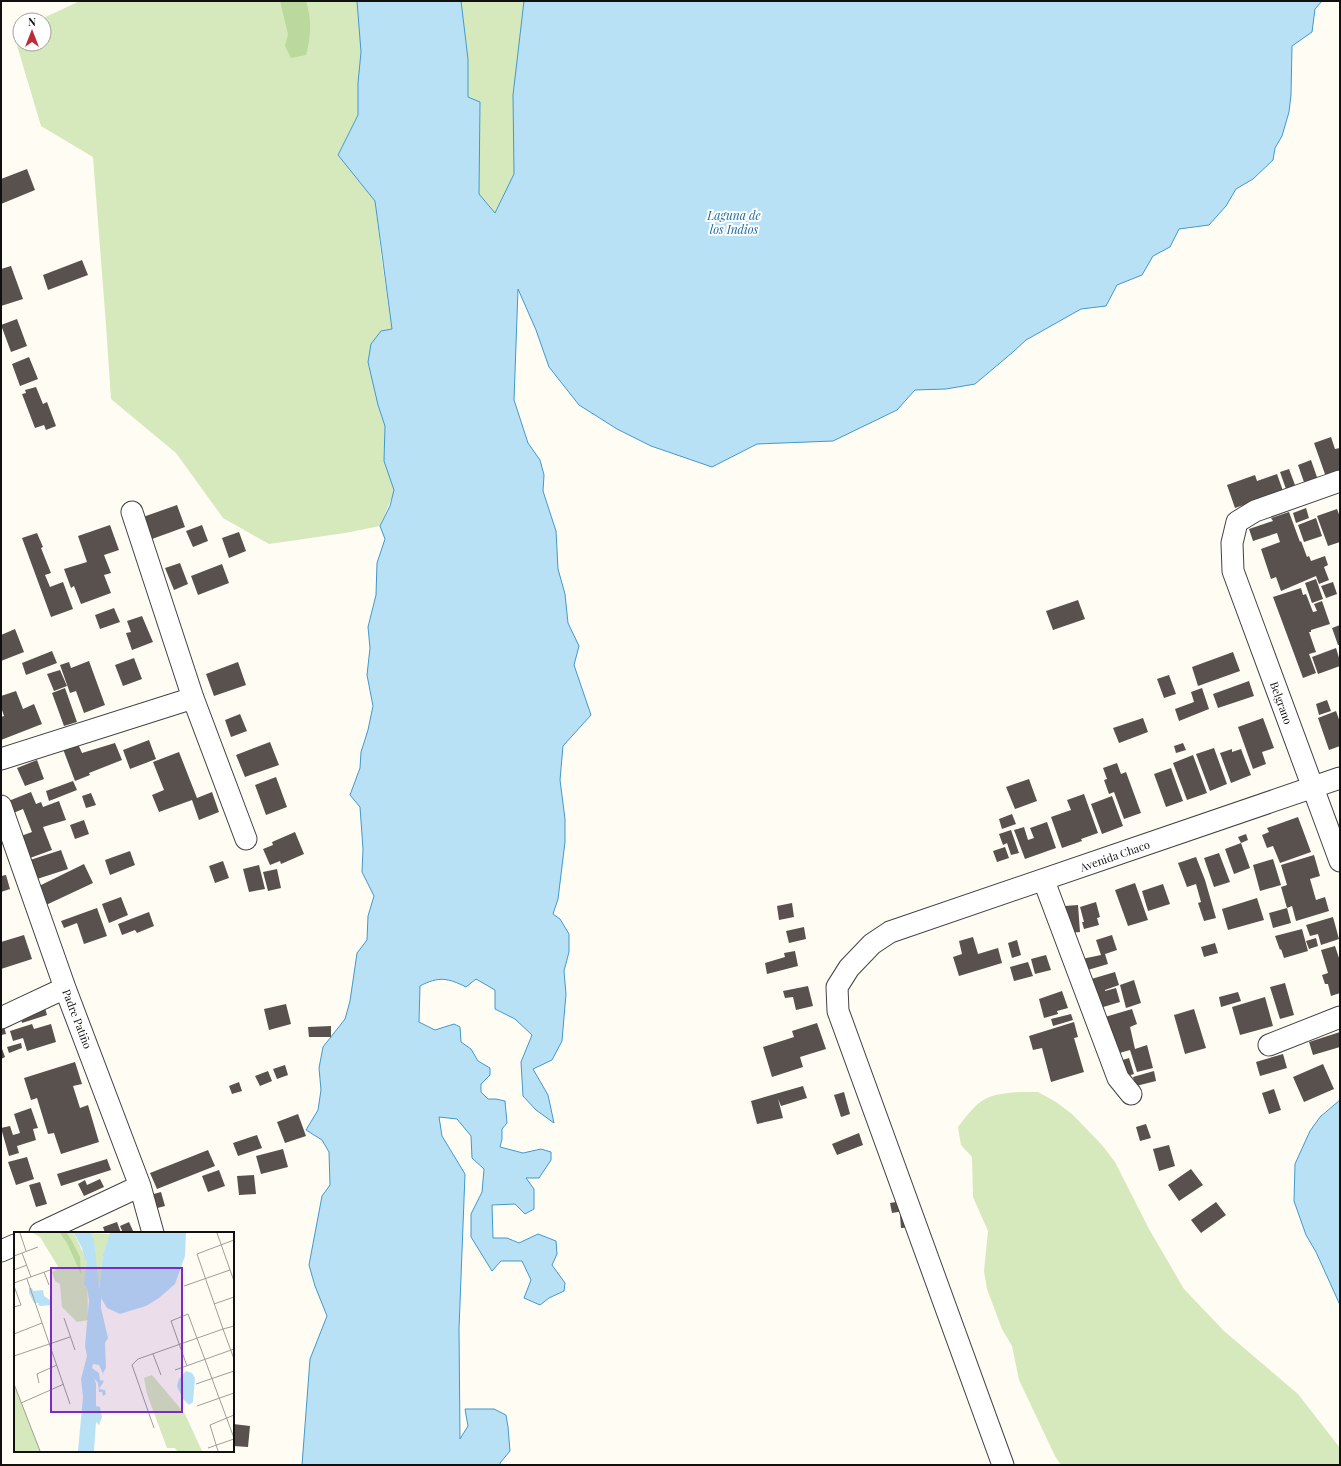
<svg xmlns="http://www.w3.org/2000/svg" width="1341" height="1466" font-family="'Playfair Display',serif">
  <rect width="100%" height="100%" fill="#fffcf3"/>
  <path fill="#d6e9bd" d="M80 1H357L361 52 358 83V115L338 155 375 201 381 255 392 329 368 362 378 405 385 426 384 461 395 490 380 526 345 533 269 544 223 518 176 453 111 399 106 325 93 157 41 126 13 32 20 29V44H44V20H39Z
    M461 1H524L513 95 514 174 495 213 479 194 480 102 468 97V59Z
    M1019 1092H1038L1056 1102 1072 1114 1102 1145 1115 1162 1149 1229 1184 1289 1224 1331 1298 1394 1340 1448V1465H1061L1055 1456 1019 1380 1012 1346 1002 1329 987 1289 984 1271 988 1231 973 1197 972 1157 961 1145 958 1127C980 1099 983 1095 1019 1092Z"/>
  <path fill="#bad99d" d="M280 1H306C312 19 311 37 306 55L291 58 285 46 288 34Z"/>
  <path fill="#b9e1f5" stroke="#4299ca" d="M357 1H461L468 59V97L480 102 479 194 495 213 514 174 513 95 524 1H1322L1315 9 1312 32 1292 46 1291 95 1289 112 1282 136 1275 148 1273 160 1253 179 1236 189 1226 206 1209 225 1179 229 1170 247 1153 256 1142 275 1117 285 1106 306 1081 309 1026 340 1013 352 975 384 946 389 915 390 897 410 833 441 757 444 712 467 651 446 617 429 579 405 549 367 536 330 518 289 514 400 528 443 540 460 544 475 543 491 556 531 558 569 565 594 568 623 579 646 574 665 591 715 563 746 560 780 565 819V842L558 899 553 914 560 919 569 934V952L564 971 566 994 562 1041 552 1060 533 1069 548 1095 554 1123 536 1110 523 1096 521 1062 532 1035 515 1019 495 1009V990L476 979 466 987C448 978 439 976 420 986L419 1022 435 1030 454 1024 460 1027 461 1042 471 1049 478 1061 490 1068V1075L481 1084V1092L488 1099H496L505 1101 507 1123 502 1129V1139L500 1147 523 1153 541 1149 551 1152V1160L539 1178H526L534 1189V1209L525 1214 515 1204 492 1205 493 1238H507L519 1243 538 1234 556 1241 557 1254 552 1265 565 1283 564 1291 549 1298 540 1305 524 1298 531 1280 522 1261H501L492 1271 471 1237V1214L482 1192 484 1169 472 1158 471 1136 457 1119 439 1117 442 1136 465 1174 459 1329 460 1439 468 1426 465 1409H494L506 1415 508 1427 510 1451 500 1463V1465H302L310 1359 327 1316 315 1286 309 1265 322 1196 330 1185 329 1152 322 1140 306 1130 318 1110 321 1090 319 1068 323 1047 345 1019 350 1001 357 953 367 940 368 916 374 896 362 872 363 849 360 807 350 795 360 768 361 752 368 730 373 706 367 675 370 648 368 627 376 595 377 563 385 539 380 526 390 506 394 490 384 461 385 426 378 405 368 362 371 344 381 331 392 329 375 201 338 155 358 115V83L361 52Z
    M1340 1100V1305L1316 1252 1306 1235 1294 1201 1295 1164 1310 1131 1320 1117Z"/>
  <path fill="#59514d" d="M27 169 35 190 1 204V179Z
    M82 260 88 275 48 290 43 275Z
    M11 266 23 299 1 306V269Z
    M17 319 27 346 11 352 1 325Z
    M29 357 38 379 20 386 12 364Z
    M36 387 43 404 47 402 56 426 46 430 44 425 35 428 22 394 26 393 25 390Z
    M1331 437 1335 449 1340 448V472L1326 477 1314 443Z
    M1311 460 1318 480 1305 485 1298 465Z
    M1289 469 1295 485 1286 489 1280 472Z
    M1277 474 1283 491 1235 508 1227 485 1255 475 1257 481Z
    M177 505 185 527 152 539 143 517Z
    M1306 508 1309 518 1296 523 1293 513Z
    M1337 509 1340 517V542L1328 546 1317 516Z
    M1289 512 1300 542 1301 541 1307 557 1309 556 1311 561 1325 556 1328 565 1324 567 1329 580 1319 584 1316 576 1281 591 1276 577 1271 579 1261 549 1280 542 1277 533 1253 541 1249 529 1273 521 1271 518Z
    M1316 518 1322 536 1304 542 1298 525Z
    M110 525 119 550 104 555 111 573 104 575 111 593 81 604 74 586 71 588 64 569 87 562 78 536Z
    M202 525 208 541 193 547 186 531Z
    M239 532 246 551 229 558 222 538Z
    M37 533 43 547 41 548 51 573 45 575 50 587 63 582 73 609 51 617 22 538Z
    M180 563 188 584 174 590 165 568Z
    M222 564 229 583 198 595 191 576Z
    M1316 579 1323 599 1312 603 1305 583Z
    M1333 582 1337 594 1326 598 1321 586Z
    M1301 588 1303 595 1306 594 1313 612 1317 611 1314 604 1322 601 1330 624 1311 630V632H1309L1316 652 1309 654 1316 673 1303 678 1273 597Z
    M1078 600 1085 619 1053 630 1046 611Z
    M114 608 120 622 100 629 95 615Z
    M142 616 153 642 132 650 126 633 131 632 127 621Z
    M1340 625V645H1338L1332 628Z
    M15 629 24 652 1 661V635Z
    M1336 648 1340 661V666L1318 674 1312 657Z
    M52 651 57 663 26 675 22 663Z
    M1233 652 1240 671 1198 686 1192 667Z
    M134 658 142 679 123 686 115 665Z
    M89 661 105 705 84 713 76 691 70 693 60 665 69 662 71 668Z
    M238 662 246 685 214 696 206 674Z
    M60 670 67 686 54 691 47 674Z
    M1169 675 1176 694 1164 698 1157 679Z
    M1249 681 1254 696 1218 708 1213 694Z
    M65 688 77 722 64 726 52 693Z
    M1202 688 1209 709 1179 721 1175 709 1194 702 1191 692Z
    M16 691 23 709 34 704 42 724 1 740V717L4 716 1 707V696Z
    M1327 700 1331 711 1319 715 1316 704Z
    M1336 711 1340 722V746L1329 750 1318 718Z
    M240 714 247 731 231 737 225 720Z
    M1143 718 1148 732 1119 743 1113 728Z
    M1263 718 1274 748 1262 752 1266 764 1253 769 1238 727Z
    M149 740 156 759 130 769 123 750Z
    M270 742 279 765 245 777 236 755Z
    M115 743 122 760 89 773 90 775 75 781 63 749 78 744 82 753Z
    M1183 743 1186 750 1176 753 1174 746Z
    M1214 748 1227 784 1210 791 1196 754Z
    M1232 749V752L1241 749 1251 775 1231 783 1220 753Z
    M179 752 197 798 212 792 219 812 199 820 192 800 159 812 152 795 164 790 153 762Z
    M1193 755 1207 793 1187 800 1173 763Z
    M37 760 44 779 25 786 17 768Z
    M1117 763 1121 774 1126 772 1141 813 1124 819 1114 792 1109 794 1104 780 1107 779 1103 768Z
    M1171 768 1183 801 1166 807 1154 774Z
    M276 777 287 807 266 815 255 785Z
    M1029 779 1037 801 1015 809 1006 787Z
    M73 781 77 790 49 801 46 791Z
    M31 792 36 804 41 802 43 807 59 801 66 820 43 827 52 850 30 858 21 836 32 832 23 809 11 814 6 802Z
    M91 793 96 805 86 808 82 796Z
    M1084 794 1098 833 1081 839 1082 841 1062 848 1051 817 1071 810 1067 800Z
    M1112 796 1123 826 1102 834 1091 804Z
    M1012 814 1016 824 1002 829 999 819Z
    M1298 817 1311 852 1280 863 1273 846 1267 848 1262 835 1269 832 1267 828Z
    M84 820 89 834 75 839 70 825Z
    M1047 822 1056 848 1025 859 1014 830 1024 827 1028 840 1034 838 1030 828Z
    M1011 830 1019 853 1011 855 1007 843 1003 845 999 834Z
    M295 832 304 854 281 864 280 861 270 865 263 849 273 845 272 842Z
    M1246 834 1248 840 1241 843 1250 868 1234 874 1225 849 1241 843 1238 837Z
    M1005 847 1009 858 997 862 993 851Z
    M61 850 68 869 34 880 27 861Z
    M130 851 135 865 110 875 105 860Z
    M1219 853 1230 882 1214 887 1204 858Z
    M1314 855 1320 876 1310 879 1316 900 1325 897 1329 911 1296 921 1292 906 1287 908 1281 887 1287 885 1281 865Z
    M1196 857 1205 880 1216 918 1204 921 1198 903 1201 902 1196 884 1187 887 1178 863Z
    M1273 859 1281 885 1260 891 1253 865Z
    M223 861 229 878 215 883 209 866Z
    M84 864 93 883 46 905 37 887Z
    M259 865 265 889 249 892 243 869Z
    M277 869 281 888 268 891 263 872Z
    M6 875 10 889 1 892V876Z
    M1135 883 1148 920 1128 926 1115 890Z
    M1163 884 1170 904 1148 911 1142 891Z
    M121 897 128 915 109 923 102 904Z
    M1257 898 1264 920 1228 930 1222 909Z
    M1096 902 1100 917 1097 918 1099 925 1084 929 1082 922H1084L1080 907Z
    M792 903 794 917 779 920 777 906Z
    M1078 905 1080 932 1068 933 1065 906Z
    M97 908 107 936 84 944 77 923 64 928 61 921Z
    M1287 908 1291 923 1273 928 1269 913Z
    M149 912 154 926 137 933 135 930 122 935 118 924Z
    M1333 917 1339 939 1321 945 1318 934 1310 936 1306 925Z
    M804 927 806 939 789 943 786 931Z
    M1302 929 1308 951 1284 958 1281 949 1280 950 1275 936Z
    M24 935 32 959 1 969V942Z
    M1112 935 1117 950 1105 954 1108 964 1081 972 1077 960 1101 955 1096 940Z
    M973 937 978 954 998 948 1002 963 959 976 953 957 962 954 959 941Z
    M1316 938 1318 946 1309 949 1306 941Z
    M1017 940 1021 955 1012 958 1008 943Z
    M1215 943 1218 953 1204 957 1201 947Z
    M1335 946 1340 961V993L1331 996 1328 984H1325L1322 975 1328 973 1321 950Z
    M795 951 798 966 767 974 765 963 785 957 784 953Z
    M1046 955 1051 970 1035 974 1031 959Z
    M1028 962 1033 976 1014 981 1010 967Z
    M1115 972 1119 985 1105 990V991L1116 988 1120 1002 1100 1008 1088 980Z
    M1134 980 1141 1003 1126 1008 1120 985Z
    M1285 983 1294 1015 1280 1019 1270 987Z
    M808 986 813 1006 796 1010 793 997 785 998 783 991Z
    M1062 991 1068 1008 1057 1011 1058 1014 1044 1018 1039 999Z
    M1238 992 1241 1001 1221 1007 1219 997Z
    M1265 997 1273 1026 1240 1035 1232 1007Z
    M286 1004 291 1024 269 1030 264 1009Z
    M45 1008 47 1015 22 1023 20 1015Z
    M1132 1009 1137 1024 1130 1027 1135 1049 1147 1045 1153 1068 1137 1072 1130 1050 1116 1054 1105 1017Z
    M1194 1009 1206 1048 1185 1054 1174 1015Z
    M1071 1014 1073 1020 1053 1026 1051 1019Z
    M1074 1022 1078 1037 1074 1038 1084 1072 1051 1082 1042 1048 1033 1050 1029 1036Z
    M817 1023 826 1049 800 1057 803 1067 772 1077 763 1047 794 1037 792 1031Z
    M32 1024 34 1029 51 1024 56 1042 27 1051 23 1038 13 1041 10 1031Z
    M4 1026 6 1034 1 1035V1027Z
    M331 1026V1037H309L308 1027Z
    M1340 1032V1047L1313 1055 1309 1042Z
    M21 1043 22 1048 9 1053 7 1047Z
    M1 1046 5 1057 1 1059Z
    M1283 1054 1287 1068 1260 1076 1256 1062Z
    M1129 1058 1134 1074 1121 1078 1116 1062Z
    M75 1062 82 1084 73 1086 80 1108 88 1105 99 1142 61 1154 54 1133 48 1134 37 1098 31 1100 24 1078Z
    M1323 1064 1334 1089 1304 1102 1293 1077Z
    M285 1065 288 1075 277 1079 273 1069Z
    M268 1071 272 1081 260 1086 255 1076Z
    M1154 1071 1156 1081 1136 1086 1133 1077Z
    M239 1082 242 1091 232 1094 229 1086Z
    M803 1086 807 1098 781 1106 778 1099 783 1118 757 1124 751 1101Z
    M1274 1089 1281 1110 1269 1114 1262 1093Z
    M844 1092 850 1114 841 1117 834 1095Z
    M31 1108 38 1128 33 1129 36 1140 17 1146 19 1153 9 1156 1 1128 10 1126 13 1135 20 1133 14 1114Z
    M298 1114 306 1136 285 1143 277 1122Z
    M1146 1124 1151 1138 1140 1141 1136 1127Z
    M859 1133 863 1145 837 1155 832 1144Z
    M257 1135 262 1148 238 1156 233 1143Z
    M1169 1145 1175 1166 1159 1171 1153 1149Z
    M283 1149 288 1167 261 1174 256 1156Z
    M208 1150 215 1166 157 1189 150 1173Z
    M27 1157 34 1179 16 1185 8 1162Z
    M107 1159 111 1170 61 1186 57 1174Z
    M1191 1169 1203 1185 1179 1201 1168 1185Z
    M219 1170 225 1186 208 1192 202 1176Z
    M254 1175 256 1194 239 1195 237 1176Z
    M100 1179 104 1187 84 1196 78 1184 85 1180 87 1185Z
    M40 1182 47 1204 36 1207 29 1185Z
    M161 1192 165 1206 150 1210 146 1196Z
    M908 1200 910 1210 892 1213 890 1203Z
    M1216 1202 1226 1215 1201 1233 1191 1220Z
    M917 1214 918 1227 901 1228 900 1215Z
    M117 1222 121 1233H105L103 1227Z
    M129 1222 134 1233H123L120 1226Z
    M233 1424 250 1426 248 1447 233 1446Z"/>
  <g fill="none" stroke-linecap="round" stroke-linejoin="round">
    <defs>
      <path id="minor" d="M1340 481 1255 511 1237 522 1232 543 1233 571 1340 861
        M132 512 193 698 246 839
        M1 759 193 698
        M1 806 65 988 140 1186 153 1233
        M1044 881 1118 1078 1131 1094
        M1 1018 65 988
        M1269 1045 1340 1017
        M40 1233 140 1186
        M1 1251 15 1245
        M1003 1465 838 1011 837 987 849 968 872 944 890 932 1340 778"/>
    </defs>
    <use href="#minor" stroke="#434343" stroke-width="23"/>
    <use href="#minor" stroke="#fff" stroke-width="21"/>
  </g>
  <g text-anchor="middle" stroke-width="4" stroke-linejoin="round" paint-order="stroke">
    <g font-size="11" fill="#101010" stroke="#fff">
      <text transform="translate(1281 703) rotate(70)" y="4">Belgrano</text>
      <text transform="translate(1115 856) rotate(-19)" y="4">Avenida Chaco</text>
      <text transform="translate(77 1019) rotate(69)" y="4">Padre Patiño</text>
    </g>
    <g font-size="12" font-style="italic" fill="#1b6ba0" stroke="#fff">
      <text x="734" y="220">Laguna de<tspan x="734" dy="14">los Indios</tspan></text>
    </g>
  </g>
  <g transform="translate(14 1232)">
    <rect width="220" height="220" fill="#fffcf3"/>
    <path d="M19 1H60L73 29 74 88 63 90 48 75 46 52 41 49 38 40 45 36 26 5ZM76 1 97 2 89 22 85 57 79 22 81 15ZM138 143 171 182 188 219H163L161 216H153L133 162 130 146ZM0 152 26 219H0Z" fill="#d6e9bd"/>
    <path d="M46 1H53L59 11 66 25 67 42 53 11Z" fill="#bad99d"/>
    <path d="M60 1H76L80 7 85 57 89 22 96 1H172L171 24 161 52 145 66 132 74 106 82 93 76 87 66V76L94 106 91 111 92 136 89 141 91 146 85 133 79 132 78 136 85 141 86 148 90 149 85 157 91 158 92 162 89 164 88 160H85L84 151 80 146 82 151V174L86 175 88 185 85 193 82 190 80 219H64L69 165 67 147 73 124 71 114 75 68 73 56 70 52 73 29 71 28 68 16ZM18 56 19 59 29 58 30 64 36 68 37 73 27 74 24 73 25 71H20L15 61V56ZM172 139 178 141 181 146 179 170 175 173 169 167 163 154 165 147Z" fill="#b9e1f5"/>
    <path fill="none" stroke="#9f9e98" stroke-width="1" d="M6 1 12 19M203 1 220 49M8 21 17 45M0 24 24 15M0 38 13 33M30 40 35 53M13 47 56 172M0 51 36 38M0 54 7 73 0 75M170 54 216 38M200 72 220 65M50 86 61 118M220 94 209 97 220 127M0 102 28 91M139 122 147 143M0 124 56 105M173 134 157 89 174 82 220 206M161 138 220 117M25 151 23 142 43 133M0 152 26 219M182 152 220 139M7 171 50 152M183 174 220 161M140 196 118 133 124 127 209 97 183 22 220 8M194 216 220 207M204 219 196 193 220 183"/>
    <path fill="#7b2cbf" fill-opacity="0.15" stroke="#7b2cbf" stroke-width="2" d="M37 36H168V180H37Z"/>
    <rect width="220" height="220" fill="none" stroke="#101010" stroke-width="2"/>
  </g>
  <rect width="1341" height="1466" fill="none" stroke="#101010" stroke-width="4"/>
  <g transform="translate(32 32)"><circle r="19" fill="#ffffff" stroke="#9f9f9f"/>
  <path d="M0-3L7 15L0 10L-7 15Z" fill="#bd2b37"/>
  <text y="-6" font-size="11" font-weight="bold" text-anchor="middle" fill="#101010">N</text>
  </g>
</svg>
